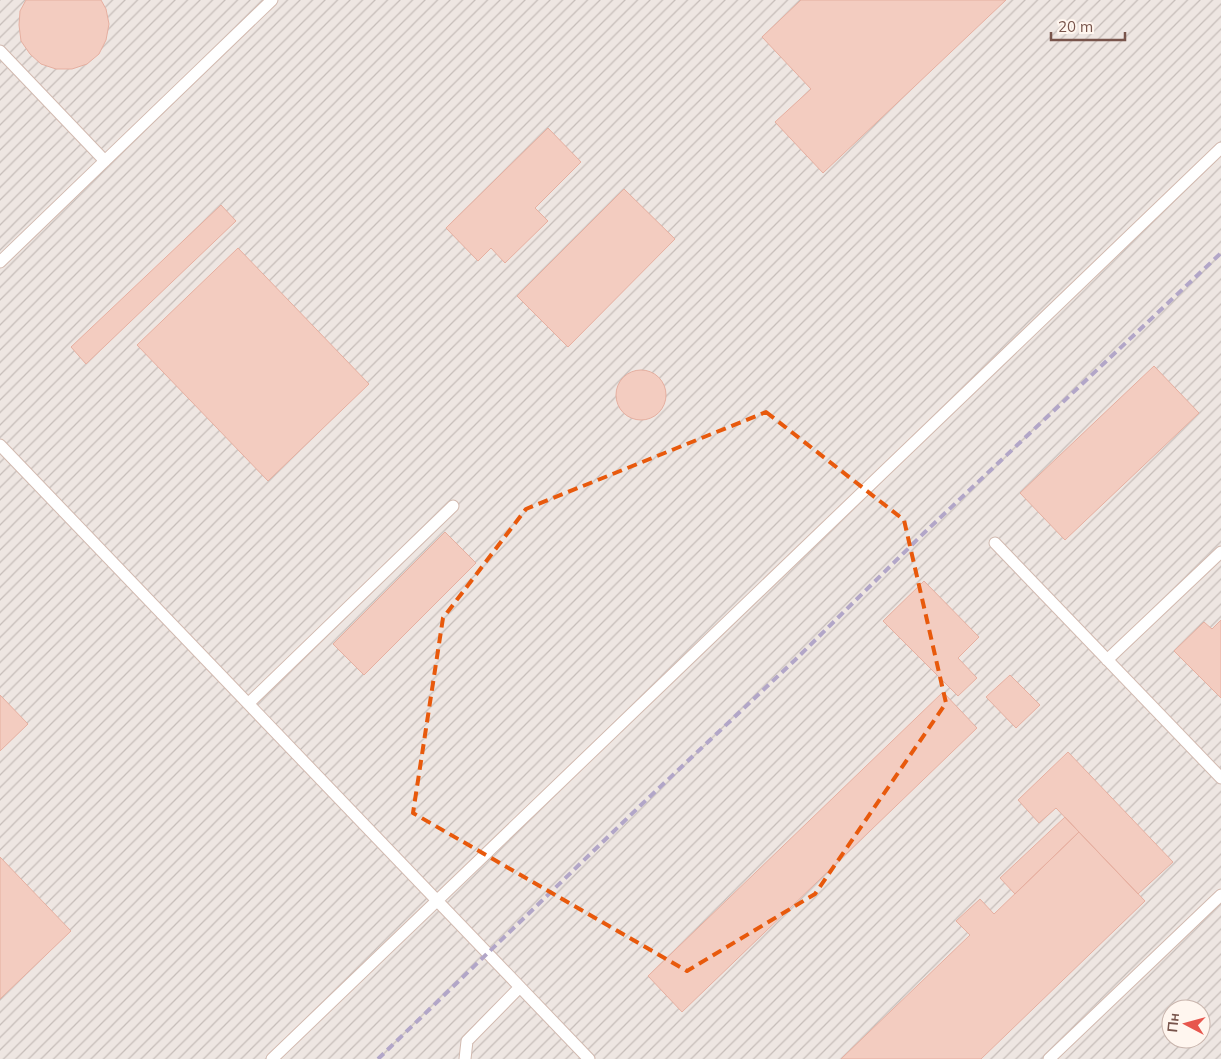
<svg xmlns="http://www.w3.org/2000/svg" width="1221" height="1059" font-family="Mulish,sans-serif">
  <defs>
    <pattern id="industrial-furrows" width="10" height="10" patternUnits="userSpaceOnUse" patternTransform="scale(1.25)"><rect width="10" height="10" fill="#eee6e2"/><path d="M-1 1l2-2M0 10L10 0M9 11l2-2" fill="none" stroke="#c6bdb9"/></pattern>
  </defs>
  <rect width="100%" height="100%" fill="#fdf2e9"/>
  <path fill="url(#industrial-furrows)" fill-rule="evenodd" d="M0 0H1221V1059H0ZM1171 1009H1201V1039H1171Z"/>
  <path fill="#f3ccc0" stroke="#e6afa0" d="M26 0H101L106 9 109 24 106 40 99 54 87 64 72 69H56L41 64 30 54 21 41 19 25 20 11Z
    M801 0H1006L823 173 775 122 811 89 762 37Z
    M548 128 581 162 535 208 548 221 505 263 491 248 478 261 446 228Z
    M624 189 675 239 568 347 517 296Z
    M221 205 236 221 86 364 71 347Z
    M238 248 369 384 268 481 137 345Z
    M1154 366 1199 413 1065 540 1020 493Z
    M616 395a25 25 0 1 1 50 0a25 25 0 1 1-50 0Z
    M445 532 476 563 364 675 333 644Z
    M924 581 979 637 958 658 977 678 958 696 883 621Z
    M1221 620V698L1174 651 1204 622 1212 629Z
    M1010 675 1040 705 1016 728 986 697Z
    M943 692 977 728 682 1012 648 976Z
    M0 695 28 724 0 751Z
    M1068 752 1173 862 1138 894 1056 808 1039 823 1018 800Z
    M1065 817 1079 832 1015 894 1000 878Z
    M1079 832 1145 901 981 1059H841L970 935 956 921 980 899 994 914Z
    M0 857 71 931 0 999Z"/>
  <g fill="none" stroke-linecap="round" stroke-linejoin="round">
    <defs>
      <path id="service" d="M0 51 105 161
        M0 262 272 0
        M0 445 589 1059
        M995 543 1221 778
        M1107 660 1221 552
        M249 703 453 506
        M272 1059 1221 148
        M465 1059 467 1041 520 987
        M1049 1059 1221 895"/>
    </defs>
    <use href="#service" stroke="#d2bab0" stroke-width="13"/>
    <use href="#service" stroke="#fff" stroke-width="11"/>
    <path stroke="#b2a6c8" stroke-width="4" stroke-dasharray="8 5" stroke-linecap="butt" d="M378 1059 641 805 795 660 925 532 1221 253"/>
  </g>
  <path fill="none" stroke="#e8590c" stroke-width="4" stroke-dasharray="10 6" stroke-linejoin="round" d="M766 412 904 520 946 703 815 894 687 971 413 813 443 618 526 509Z"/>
  <g transform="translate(1186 1024) rotate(276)"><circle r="24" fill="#fff6ef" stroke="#c9b5ad"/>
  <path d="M0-4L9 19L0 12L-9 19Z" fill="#e7564d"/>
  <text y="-8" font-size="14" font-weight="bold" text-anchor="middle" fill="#78544b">Пн</text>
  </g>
  <path d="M1051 32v8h74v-8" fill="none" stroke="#78544b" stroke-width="2.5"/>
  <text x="1058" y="32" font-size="15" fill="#78544b" stroke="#fff6ef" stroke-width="4" paint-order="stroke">20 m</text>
</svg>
